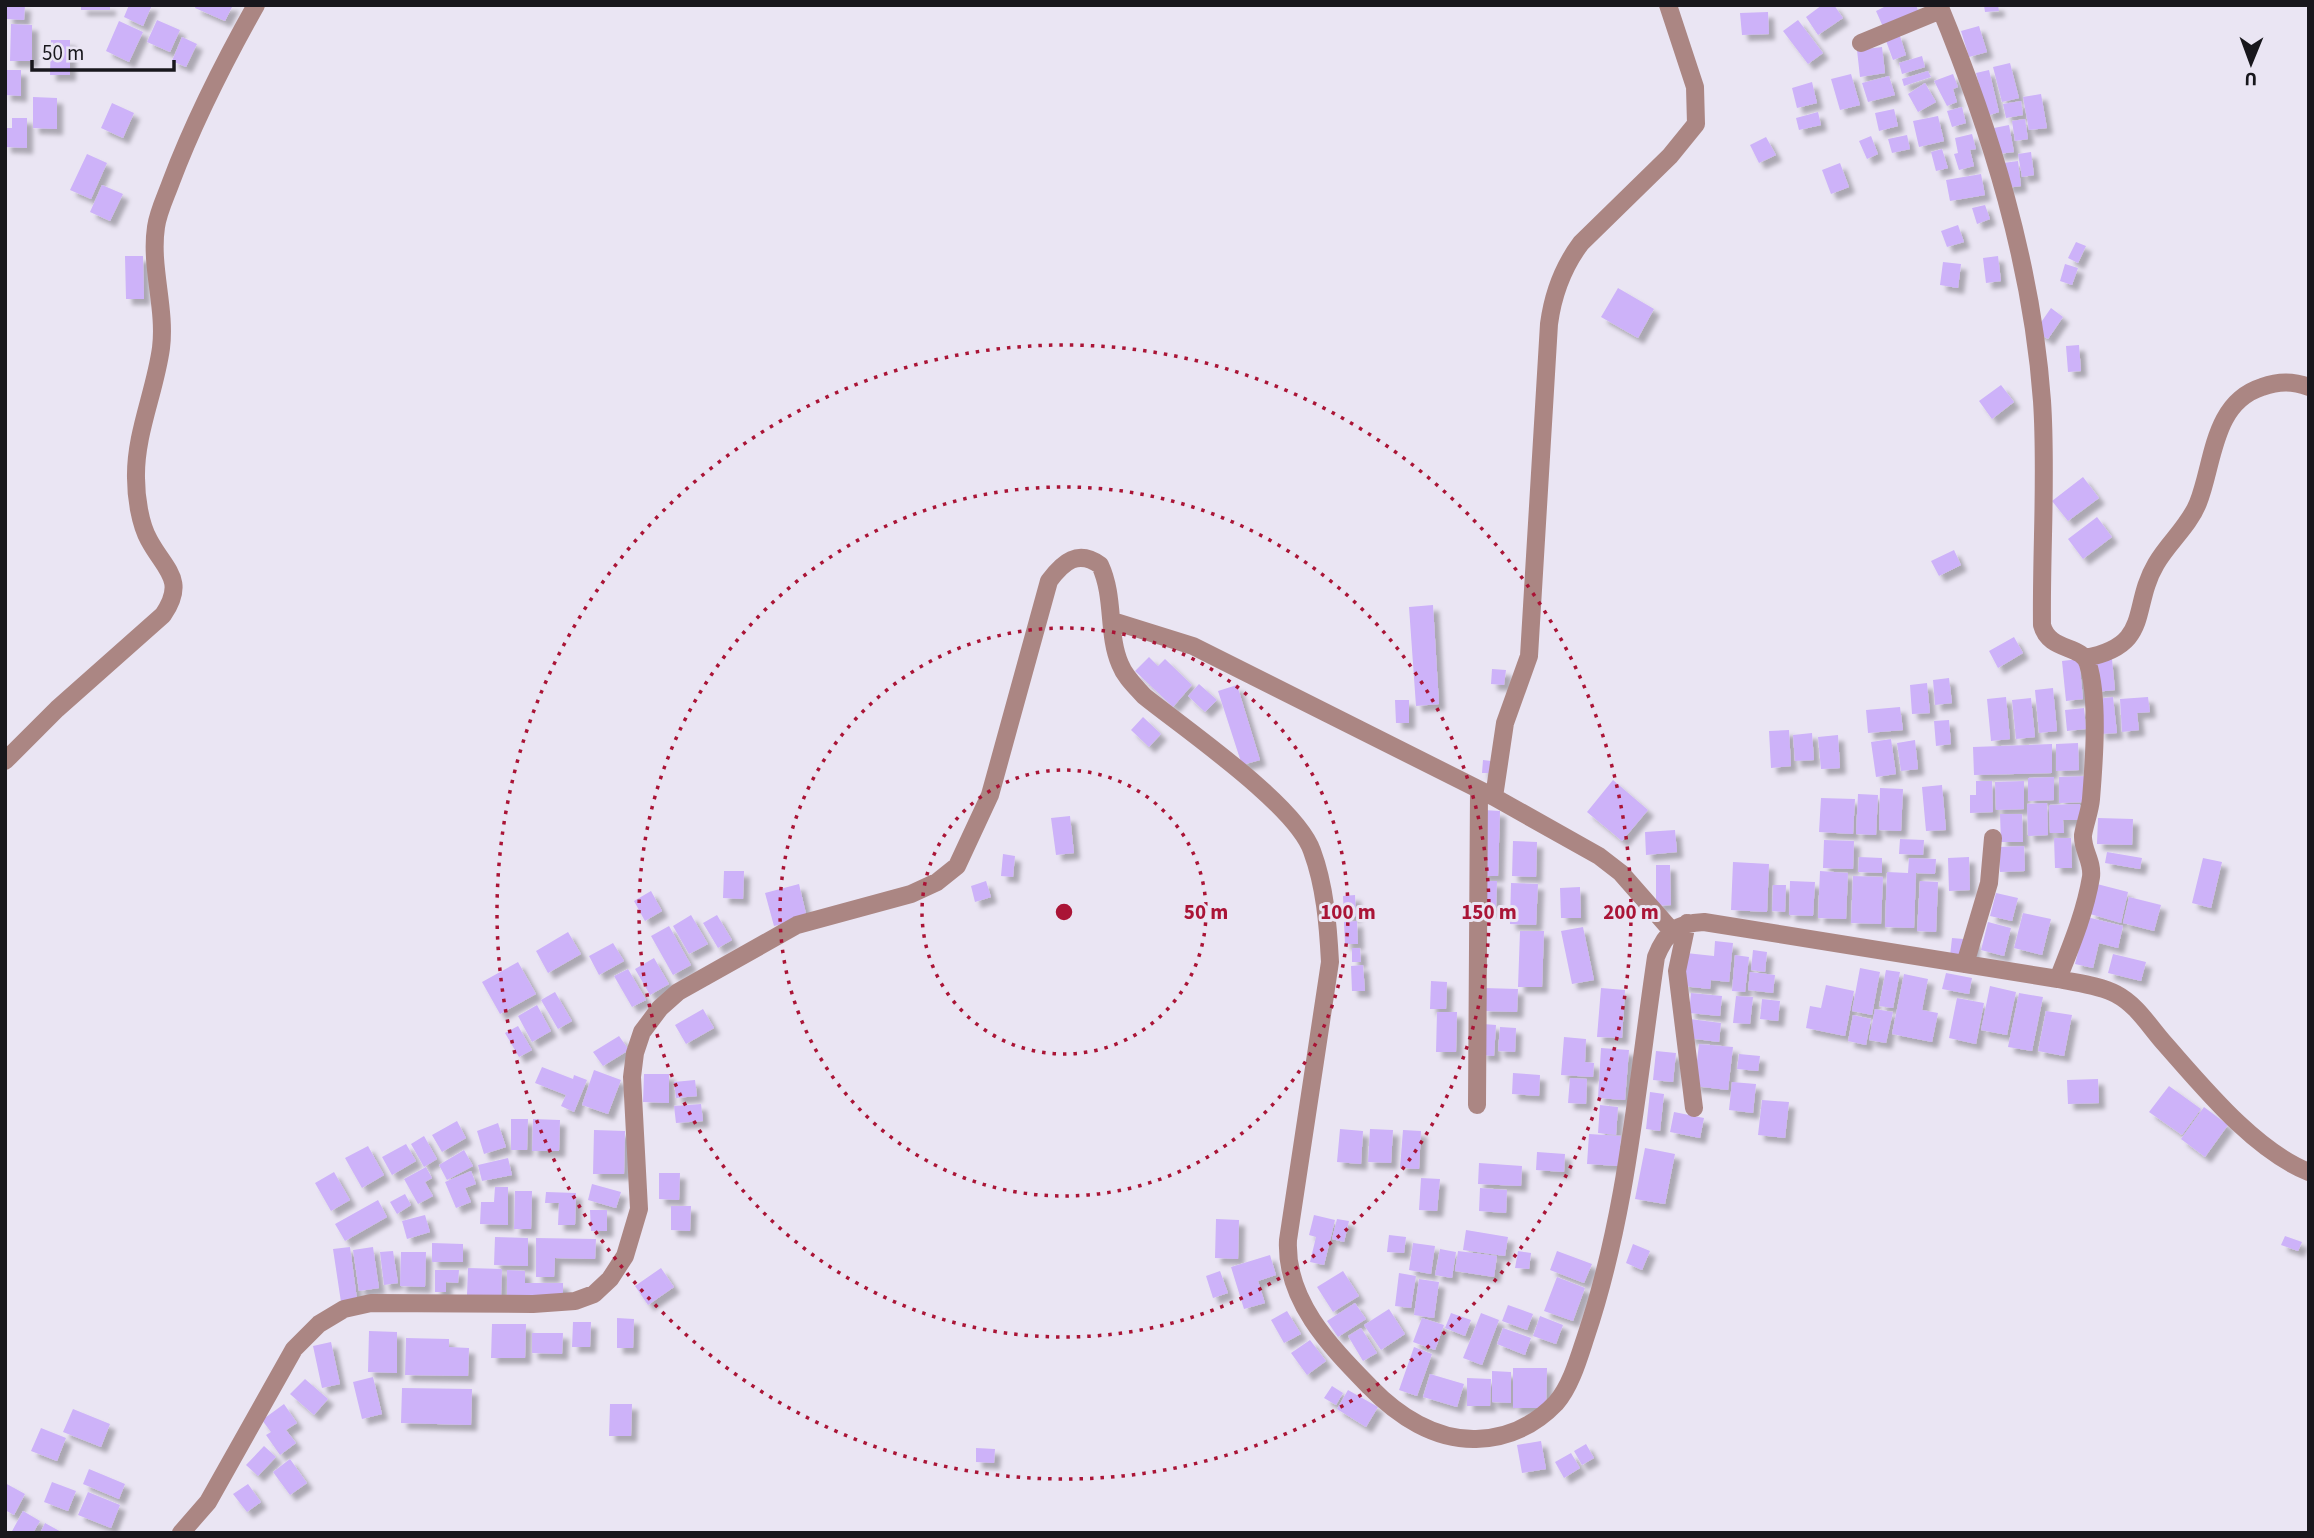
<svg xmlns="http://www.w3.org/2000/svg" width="2314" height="1538" font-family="'Source Sans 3',sans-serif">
  <defs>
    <filter id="shadow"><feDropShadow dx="6" dy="6" stdDeviation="2" flood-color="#0004"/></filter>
  </defs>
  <rect width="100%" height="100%" fill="#eae5f3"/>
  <path fill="#cdb2f9" filter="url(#shadow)" d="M7 5H25L24 20 7 19Z
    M81 5H110V10H81Z
    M129 5H152L143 26 124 17Z
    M196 5H233L225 21 195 8Z
    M1822 5H1834L1843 18 1818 35 1806 17Z
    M1888 5H1916L1919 13 1884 29 1876 11Z
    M1984 5H1998L1999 11 1985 12Z
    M1768 12 1769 34 1742 35 1740 13Z
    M157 20 180 30 170 52 147 42Z
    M1798 20 1823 53 1808 64 1783 31Z
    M119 21 143 32 129 62 106 51Z
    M11 24 32 25V61H10Z
    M1979 26 1987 52 1969 57 1961 31Z
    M1899 33 1906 55 1893 60 1885 38Z
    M182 37 197 44 186 67 172 61Z
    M51 40H70V75H50Z
    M1882 47 1885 73 1860 77 1857 50Z
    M1922 56 1925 67 1902 74 1899 63Z
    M2010 63 2019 98 2002 102 1993 67Z
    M5 70H21V96L5 95Z
    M1989 70 1999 112 1987 116 1976 73Z
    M1928 71 1931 77 1904 86 1902 79Z
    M1851 74 1860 105 1840 110 1831 79Z
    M1953 74 1958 87 1953 89 1957 102 1947 106 1934 81Z
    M1889 76 1895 95 1868 102 1862 83Z
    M1812 82 1817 103 1797 108 1792 88Z
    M1925 83 1936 102 1918 112 1908 94Z
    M2041 94 2047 128 2029 130 2023 97Z
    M33 97 57 98V129L33 128Z
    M2021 101 2023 115 2006 118 2003 104Z
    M112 103 134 113 123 138 101 128Z
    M1962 107 1966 123 1952 127 1947 111Z
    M1894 109 1898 126 1879 131 1875 113Z
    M1818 112 1821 125 1799 130 1796 118Z
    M1938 116 1944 141 1919 147 1913 121Z
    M12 118H27V148L5 147V128H12Z
    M2025 119 2028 139 2015 141 2012 121Z
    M2009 125 2014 152 1998 154 1994 128Z
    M1972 134 1976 149 1970 150 1974 166 1959 170 1954 154 1958 153 1955 138Z
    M1907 135 1910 149 1892 153 1888 139Z
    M1871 136 1878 154 1867 159 1859 141Z
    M1766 137 1776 155 1759 163 1750 145Z
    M1942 149 1948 168 1936 171 1931 152Z
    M2031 152 2034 175 2022 177 2018 154Z
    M87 154 107 163 91 199 70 190Z
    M2018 161 2021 186 2006 188 2003 163Z
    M1840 163 1849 187 1831 194 1822 170Z
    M1981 174 1985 195 1950 201 1946 180Z
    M102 185 123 194 110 221 90 212Z
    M1985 205 1990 219 1977 224 1972 208Z
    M1958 225 1964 242 1947 247 1941 231Z
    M2076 242 2086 246 2078 263 2068 258Z
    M125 256H143L144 299H126Z
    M1998 256 2001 281 1986 283 1983 258Z
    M1943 262 1961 264 1958 288 1940 285Z
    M2065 264 2078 268 2072 285 2060 281Z
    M1618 288 1654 309 1638 338 1601 317Z
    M2051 308 2063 317 2048 339 2035 331Z
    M2079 345 2081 371 2068 372 2066 346Z
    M2001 385 2014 402 1992 419 1979 401Z
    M2083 477 2099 498 2068 521 2052 501Z
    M2097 517 2112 537 2083 559 2068 539Z
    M1954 550 1961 565 1939 576 1931 561Z
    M1433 605 1439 704 1416 706 1409 607Z
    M2014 637 2023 653 1998 668 1989 651Z
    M1149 657 1158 666 1165 659 1192 685 1173 707 1135 671Z
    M2079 659 2083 699 2066 701 2062 661Z
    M2112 659 2115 690 2095 692 2092 661Z
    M1492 669 1506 670 1504 685 1491 684Z
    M1949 678 1952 703 1935 705 1933 680Z
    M1927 683 1930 713 1912 714 1910 685Z
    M1199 684 1217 700 1205 712 1188 696Z
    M1237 685 1260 760 1242 765 1218 691Z
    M2053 688 2057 731 2039 733 2035 690Z
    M2006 697 2010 739 1991 741 1987 699Z
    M2113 697 2117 733 2100 734 2096 699Z
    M2148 697 2150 712 2137 713 2139 730 2122 732 2120 699Z
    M2031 698 2035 737 2016 739 2012 700Z
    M1395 700H1409V723H1396Z
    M1900 707 1903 730 1868 733 1866 710Z
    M2084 708 2086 729 2067 731 2065 710Z
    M1143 717 1161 734 1149 747 1131 730Z
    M1949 720 1951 744 1936 746 1934 721Z
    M1789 730 1791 766 1771 768 1769 731Z
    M1812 733 1814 760 1795 761 1793 735Z
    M1838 735 1840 768 1821 769 1818 737Z
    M1891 739 1896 774 1876 777 1871 742Z
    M1915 740 1918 769 1901 771 1897 743Z
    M2078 743 2079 770 2056 771V744Z
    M2052 744V773L1974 775 1973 747Z
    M1483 760 1491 761V773H1482Z
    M2086 776 2087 802 2059 803V777Z
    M2054 777V800L2028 801V778Z
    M1613 780 1648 810 1622 841 1587 812Z
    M1976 781H1992L1993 812 1970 813V795H1976Z
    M2024 781V809L1996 810 1995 782Z
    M1942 785 1946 830 1926 831 1922 787Z
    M1880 788 1903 789 1901 831 1879 830Z
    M1858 794 1878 795 1876 835 1856 834Z
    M1821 798 1855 799 1853 834 1819 832Z
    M2047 803 2048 835 2028 836 2027 804Z
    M2080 804 2081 820H2063L2064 833H2050L2049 805Z
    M1483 810 1500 811 1498 876H1481Z
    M2000 814H2022L2023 842H2001Z
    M1070 816 1074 853 1056 855 1051 818Z
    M2098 818 2133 819 2132 845 2097 844Z
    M1675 830 1677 852 1646 855 1645 832Z
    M2054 838H2071L2072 868H2055Z
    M1900 839 1924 840 1923 855 1899 854Z
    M1824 840 1854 841 1853 869 1823 868Z
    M1513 841 1537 842 1536 877 1512 876Z
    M2024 846 2025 871 2000 872 1999 847Z
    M2107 852 2142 858 2140 869 2105 863Z
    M1003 854 1015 856 1013 877 1001 876Z
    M1859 857 1882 858V873L1858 872Z
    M1969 857 1970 890 1949 891 1948 858Z
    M1909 858 1936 859 1935 874 1916 873 1914 928 1885 927 1887 872 1908 873Z
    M2203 858 2222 862 2211 908 2192 903Z
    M1733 862 1769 864 1767 912 1731 910Z
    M1656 865H1670L1671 905 1656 906Z
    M724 871H744L743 899 723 898Z
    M1820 871 1848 873 1846 919 1818 918Z
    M1853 876 1883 877 1881 924 1851 923Z
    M986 881 991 897 975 902 971 886Z
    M1482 881H1497L1496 910 1481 909Z
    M1790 881 1815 882 1813 916 1789 915Z
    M1920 881 1938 882 1936 932 1917 931Z
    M1511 883 1538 884 1536 925 1510 924Z
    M799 884 807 918 774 926 765 893Z
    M2097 884 2128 892 2121 923 2090 914Z
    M1773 885H1786L1785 912 1772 911Z
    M1580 887 1581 918H1561L1560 888Z
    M651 891 662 911 645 921 634 901Z
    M1996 893 2018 898 2012 921 1990 916Z
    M1355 895 1356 916 1344 917 1343 896Z
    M2129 897 2161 905 2154 931 2123 923Z
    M2023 913 2051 919 2042 955 2014 948Z
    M691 915 708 944 689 954 673 926Z
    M717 915 732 940 718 948 703 923Z
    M2087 917 2123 926 2118 948 2099 943 2093 968 2075 964Z
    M1357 921 1358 944H1345L1344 922Z
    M1988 922 2011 928 2004 956 1981 950Z
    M669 926 691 965 673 975 651 936Z
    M1583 927 1594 980 1572 984 1561 931Z
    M1520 931H1544L1542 987H1518Z
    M568 932 581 954 548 973 536 951Z
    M1952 938 1975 940 1972 959 1950 956Z
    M1715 941 1733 943 1729 982 1711 980 1710 989 1682 986 1686 953 1714 956Z
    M613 943 624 961 599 975 589 956Z
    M1352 948H1360L1361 962H1352Z
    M1753 950 1767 952 1765 972 1751 970Z
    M2113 954 2146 962 2141 981 2108 973Z
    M1735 955 1749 957 1745 992 1732 991Z
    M654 958 669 984 650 995 635 969Z
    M518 962 536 994 500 1014 482 982Z
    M1363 965 1365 991H1352L1351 966Z
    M1860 968 1880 972 1872 1015 1852 1011Z
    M628 969 646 1000 632 1007 614 976Z
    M1886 970 1900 972 1893 1008 1879 1006Z
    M1750 972 1775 975 1773 993 1748 990Z
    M1946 973 1972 978 1969 994 1942 989Z
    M1904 974 1928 979 1922 1010 1938 1013 1932 1042 1892 1034Z
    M1431 981 1447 982 1446 1009H1430Z
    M1826 985 1854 991 1845 1036 1806 1028 1810 1006 1821 1008Z
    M1990 986 2016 992 2007 1035 1981 1030Z
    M1484 988 1518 989 1517 1012 1483 1011Z
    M1601 988 1625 990 1622 1038 1597 1037Z
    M555 992 572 1021 558 1029 541 1000Z
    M1691 993 1722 996 1720 1016 1689 1013Z
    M2019 993 2043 997 2032 1051 2008 1047Z
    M1736 996 1753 997 1750 1024 1733 1023Z
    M1957 998 1984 1003 1976 1044 1949 1038Z
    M1762 999 1780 1001 1778 1021 1760 1019Z
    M537 1005 551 1031 532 1042 518 1016Z
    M703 1009 714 1028 686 1044 675 1025Z
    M1875 1009 1893 1012 1886 1043 1869 1040Z
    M2046 1011 2072 1015 2064 1056 2038 1051Z
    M1437 1012H1457L1456 1052H1436Z
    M1853 1015 1871 1019 1866 1045 1848 1041Z
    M1690 1019 1721 1023 1719 1042 1688 1038Z
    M1483 1024 1496 1025 1494 1056 1481 1055Z
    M518 1026 532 1050 519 1057 505 1033Z
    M1500 1027 1516 1028 1515 1052 1498 1051Z
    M619 1036 629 1050 603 1066 593 1052Z
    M1564 1037 1586 1039 1585 1062 1594 1063 1593 1077 1561 1075Z
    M1699 1044 1733 1047 1728 1090 1694 1086Z
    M1601 1048 1629 1050 1625 1100 1598 1098Z
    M1656 1051 1676 1053 1673 1082 1653 1080Z
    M1739 1054 1760 1056 1758 1071 1737 1069Z
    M542 1067 573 1079 574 1075 587 1080 574 1112 561 1106 566 1095 535 1083Z
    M594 1070 621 1080 608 1114 582 1105Z
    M1513 1073 1540 1075 1539 1096 1512 1094Z
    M644 1074H669V1103L643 1102Z
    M1570 1078 1587 1079 1586 1104 1568 1103Z
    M2098 1079 2099 1103 2068 1104 2067 1080Z
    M695 1080 697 1096 676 1098 674 1082Z
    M1732 1082 1756 1084 1753 1113 1729 1110Z
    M2169 1086 2201 1109 2182 1135 2149 1112Z
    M1650 1092 1664 1094 1660 1131 1646 1129Z
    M1762 1100 1789 1102 1785 1138 1758 1135Z
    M701 1104 703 1121 676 1123 674 1106Z
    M1600 1105 1618 1107 1616 1135 1598 1133Z
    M2204 1107 2228 1125 2205 1157 2181 1139Z
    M1674 1112 1704 1118 1700 1138 1670 1132Z
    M511 1119H528L527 1150H511Z
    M533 1119 560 1120 559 1151H532Z
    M457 1121 466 1138 442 1152 432 1135Z
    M498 1123 506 1147 484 1154 477 1131Z
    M1340 1129 1363 1131 1361 1164 1337 1162Z
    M1370 1129 1393 1130 1391 1163 1368 1162Z
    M594 1130 625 1131 624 1174H593Z
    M1403 1130 1421 1131 1419 1169 1400 1168Z
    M1589 1134 1621 1136 1618 1166 1587 1164Z
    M424 1136 437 1159 424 1167 411 1144Z
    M406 1144 416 1161 392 1175 382 1157Z
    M368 1146 384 1175 362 1188 345 1158Z
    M1645 1148 1675 1154 1665 1204 1635 1199Z
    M464 1150 473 1166 447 1180 439 1165Z
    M1537 1152 1565 1154 1564 1172 1536 1170Z
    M508 1158 512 1175 482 1181 478 1165Z
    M1479 1163 1522 1166 1521 1186 1478 1184Z
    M426 1167 432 1178 425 1182 433 1196 418 1204 404 1179Z
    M471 1171 476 1184 465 1188 471 1202 456 1208 445 1182Z
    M334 1172 350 1200 331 1211 315 1183Z
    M659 1173H680L679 1200 659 1199Z
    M1421 1178 1440 1179 1437 1211 1419 1210Z
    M592 1184 621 1192 616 1208 588 1200Z
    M495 1187H508V1225L480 1224 481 1202H494Z
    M1480 1188 1507 1190 1506 1213 1479 1211Z
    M515 1191H532L531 1229H514Z
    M546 1192 576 1193 575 1225H558L559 1203H545Z
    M405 1194 411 1205 397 1214 390 1202Z
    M378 1200 387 1217 345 1241 335 1224Z
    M671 1206H691L690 1231 671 1230Z
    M590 1210H607V1231H591Z
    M425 1215 430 1232 407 1239 402 1221Z
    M1314 1215 1335 1220 1324 1265 1310 1262 1316 1237 1309 1235Z
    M1216 1219 1239 1220 1238 1259 1215 1258Z
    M1337 1219 1349 1221 1344 1242 1332 1239Z
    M1466 1230 1508 1237 1505 1256 1463 1250Z
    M1389 1235 1406 1237 1404 1253 1387 1252Z
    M2285 1236 2302 1242 2298 1251 2281 1245Z
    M495 1237 528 1238V1266L494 1265Z
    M536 1238 596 1239 595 1259 555 1258 554 1277H536Z
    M432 1243 463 1244V1262H432Z
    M1413 1243 1435 1246 1431 1274 1409 1270Z
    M1633 1244 1650 1251 1642 1270 1626 1263Z
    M350 1247 357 1299 341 1302 333 1249Z
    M373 1247 379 1288 359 1291 353 1250Z
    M1440 1249 1456 1252 1452 1278 1435 1275Z
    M393 1251 398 1283 384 1285 380 1252Z
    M1458 1251 1497 1256 1494 1277 1455 1271Z
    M1518 1251 1531 1253 1529 1269 1515 1268Z
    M1557 1251 1592 1264 1584 1283 1550 1270Z
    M401 1252H426L425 1287 400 1286Z
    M1270 1255 1276 1275 1258 1281 1265 1303 1244 1309 1231 1267Z
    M468 1268 502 1269 501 1296 467 1295Z
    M661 1268 674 1287 648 1305 635 1286Z
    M435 1270H459L458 1283 446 1282V1292H435Z
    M507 1270 525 1271V1283H563V1299L507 1298Z
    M1220 1271 1228 1293 1213 1298 1206 1276Z
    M1343 1271 1359 1296 1333 1312 1317 1287Z
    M1399 1273 1416 1276 1411 1308 1395 1306Z
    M1557 1277 1585 1288 1573 1321 1544 1311Z
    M1419 1279 1439 1282 1434 1318 1414 1315Z
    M1355 1303 1366 1319 1338 1337 1327 1321Z
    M1508 1305 1533 1314 1527 1330 1502 1321Z
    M1389 1309 1405 1334 1381 1350 1364 1325Z
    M1287 1311 1301 1334 1284 1343 1271 1320Z
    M1451 1313 1471 1320 1465 1336 1445 1328Z
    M1481 1313 1499 1320 1482 1365 1463 1358Z
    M1540 1316 1563 1325 1556 1344 1533 1336Z
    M617 1318 634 1319 633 1348H617Z
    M1422 1318 1444 1325 1435 1350 1413 1342Z
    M573 1322H591L590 1347H572Z
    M492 1324H526L525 1358H491Z
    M1361 1328 1377 1353 1363 1361 1348 1336Z
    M1503 1328 1531 1338 1525 1355 1497 1344Z
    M369 1331 397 1332V1373L368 1372Z
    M532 1333H563L562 1354 532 1353Z
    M406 1338 449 1339V1347L469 1348 468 1376 405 1375Z
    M1310 1340 1326 1361 1307 1375 1291 1353Z
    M331 1342 340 1384 322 1388 313 1346Z
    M1414 1347 1432 1354 1417 1396 1399 1390Z
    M1513 1368H1547L1546 1408H1513Z
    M1492 1371 1511 1372V1403L1492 1402Z
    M1430 1374 1464 1384 1457 1407 1423 1397Z
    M373 1377 382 1414 362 1419 353 1382Z
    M1467 1378 1491 1379 1490 1406H1467Z
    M305 1379 328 1399 314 1415 290 1394Z
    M1332 1386 1343 1393 1336 1405 1324 1398Z
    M402 1388 472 1389 471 1425 401 1423Z
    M1348 1390 1378 1407 1366 1427 1337 1409Z
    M284 1404 297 1423 286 1430 296 1443 280 1455 266 1435 271 1432 262 1420Z
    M610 1404H632L631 1436H609Z
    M73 1409 110 1424 101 1447 63 1432Z
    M41 1428 66 1438 57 1461 31 1451Z
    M1541 1441 1546 1469 1522 1473 1517 1445Z
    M1586 1444 1594 1458 1582 1465 1574 1451Z
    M264 1446 276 1457 258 1476 246 1465Z
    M976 1448 995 1449 994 1463 976 1462Z
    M1571 1453 1580 1468 1564 1478 1555 1462Z
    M290 1459 307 1483 290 1495 273 1472Z
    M89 1469 125 1484 119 1499 83 1484Z
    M52 1482 76 1491 68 1511 44 1502Z
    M5 1483 25 1494 14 1515 5 1510Z
    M248 1484 261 1502 247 1512 233 1494Z
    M88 1492 120 1505 111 1528 78 1515Z
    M23 1511 40 1521 33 1533H11Z
    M45 1523 63 1533H40Z"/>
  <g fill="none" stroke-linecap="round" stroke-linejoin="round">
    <path stroke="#ab8683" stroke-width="18" d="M1939 5C1991 131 2032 264 2042 401 2047 475 2041 550 2042 625 2049 652 2082 644 2088 664 2099 699 2094 762 2091 799 2090 811 2085 823 2083 835 2082 850 2093 861 2091 877 2085 913 2071 946 2058 979
      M1861 43 1941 10
      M1113 621 1193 646 1494 797 1505 723 1529 656 1549 324C1553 294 1563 267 1581 243L1670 156 1696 124 1695 87 1668 5
      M2085 658C2153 645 2130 608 2156 564 2168 543 2189 526 2198 503 2214 463 2212 403 2262 387 2279 381 2292 381 2309 387
      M5 761 57 709 163 615C187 580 165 570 149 540 140 524 136 497 136 478 135 434 155 392 161 348 166 308 150 267 156 227 158 212 166 196 171 182 194 121 224 62 256 5
      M1494 797 1599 856 1621 873 1671 930
      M1687 923 1677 971 1694 1108
      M1965 964 1989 883 1993 838
      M1477 1105 1479 792
      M181 1533 208 1502 294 1349 319 1324 344 1309 371 1303 533 1304 575 1301 594 1294 610 1279 625 1256 639 1209 632 1077 635 1053 642 1032 660 1008 678 992 797 925 911 894 937 882 957 866 990 795 1049 581C1063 562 1078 549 1100 565 1115 597 1107 634 1120 664 1125 677 1135 686 1144 696 1185 729 1296 805 1312 851 1325 886 1328 925 1330 962L1288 1240C1285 1301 1331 1347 1370 1387 1398 1416 1435 1440 1476 1439 1508 1438 1534 1426 1556 1403 1571 1386 1579 1357 1586 1336 1627 1214 1637 1084 1656 957 1666 932 1676 923 1704 922L2058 979C2076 983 2099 985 2116 994 2137 1005 2149 1026 2165 1044 2203 1087 2255 1151 2309 1172"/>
  </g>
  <g fill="none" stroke="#aa1436" stroke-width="3.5" stroke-dasharray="3.5 7">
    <circle cx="1064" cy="912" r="142"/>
    <circle cx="1064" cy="912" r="284"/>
    <circle cx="1064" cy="912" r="425"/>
    <circle cx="1064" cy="912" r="567"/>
  </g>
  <circle cx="1064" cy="912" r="10" fill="#aa1436" stroke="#eae5f3" stroke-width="3.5"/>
  <g font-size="21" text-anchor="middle" font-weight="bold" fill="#aa1436" stroke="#eae5f3" stroke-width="6" stroke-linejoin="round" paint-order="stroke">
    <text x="1206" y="919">50 m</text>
    <text x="1348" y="919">100 m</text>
    <text x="1489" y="919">150 m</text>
    <text x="1631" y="919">200 m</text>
  </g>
  <rect width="2314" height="1538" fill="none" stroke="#18171c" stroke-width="14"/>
  <g transform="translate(2251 63) rotate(181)" stroke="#eae5f3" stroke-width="5" paint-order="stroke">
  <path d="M0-5L12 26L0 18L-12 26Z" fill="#18171c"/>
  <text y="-10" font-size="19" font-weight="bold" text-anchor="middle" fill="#18171c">U</text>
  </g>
  <path d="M32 60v10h142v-10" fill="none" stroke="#18171c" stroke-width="3.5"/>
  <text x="42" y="60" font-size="21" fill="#18171c" stroke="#eae5f3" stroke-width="5" paint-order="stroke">50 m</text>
</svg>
